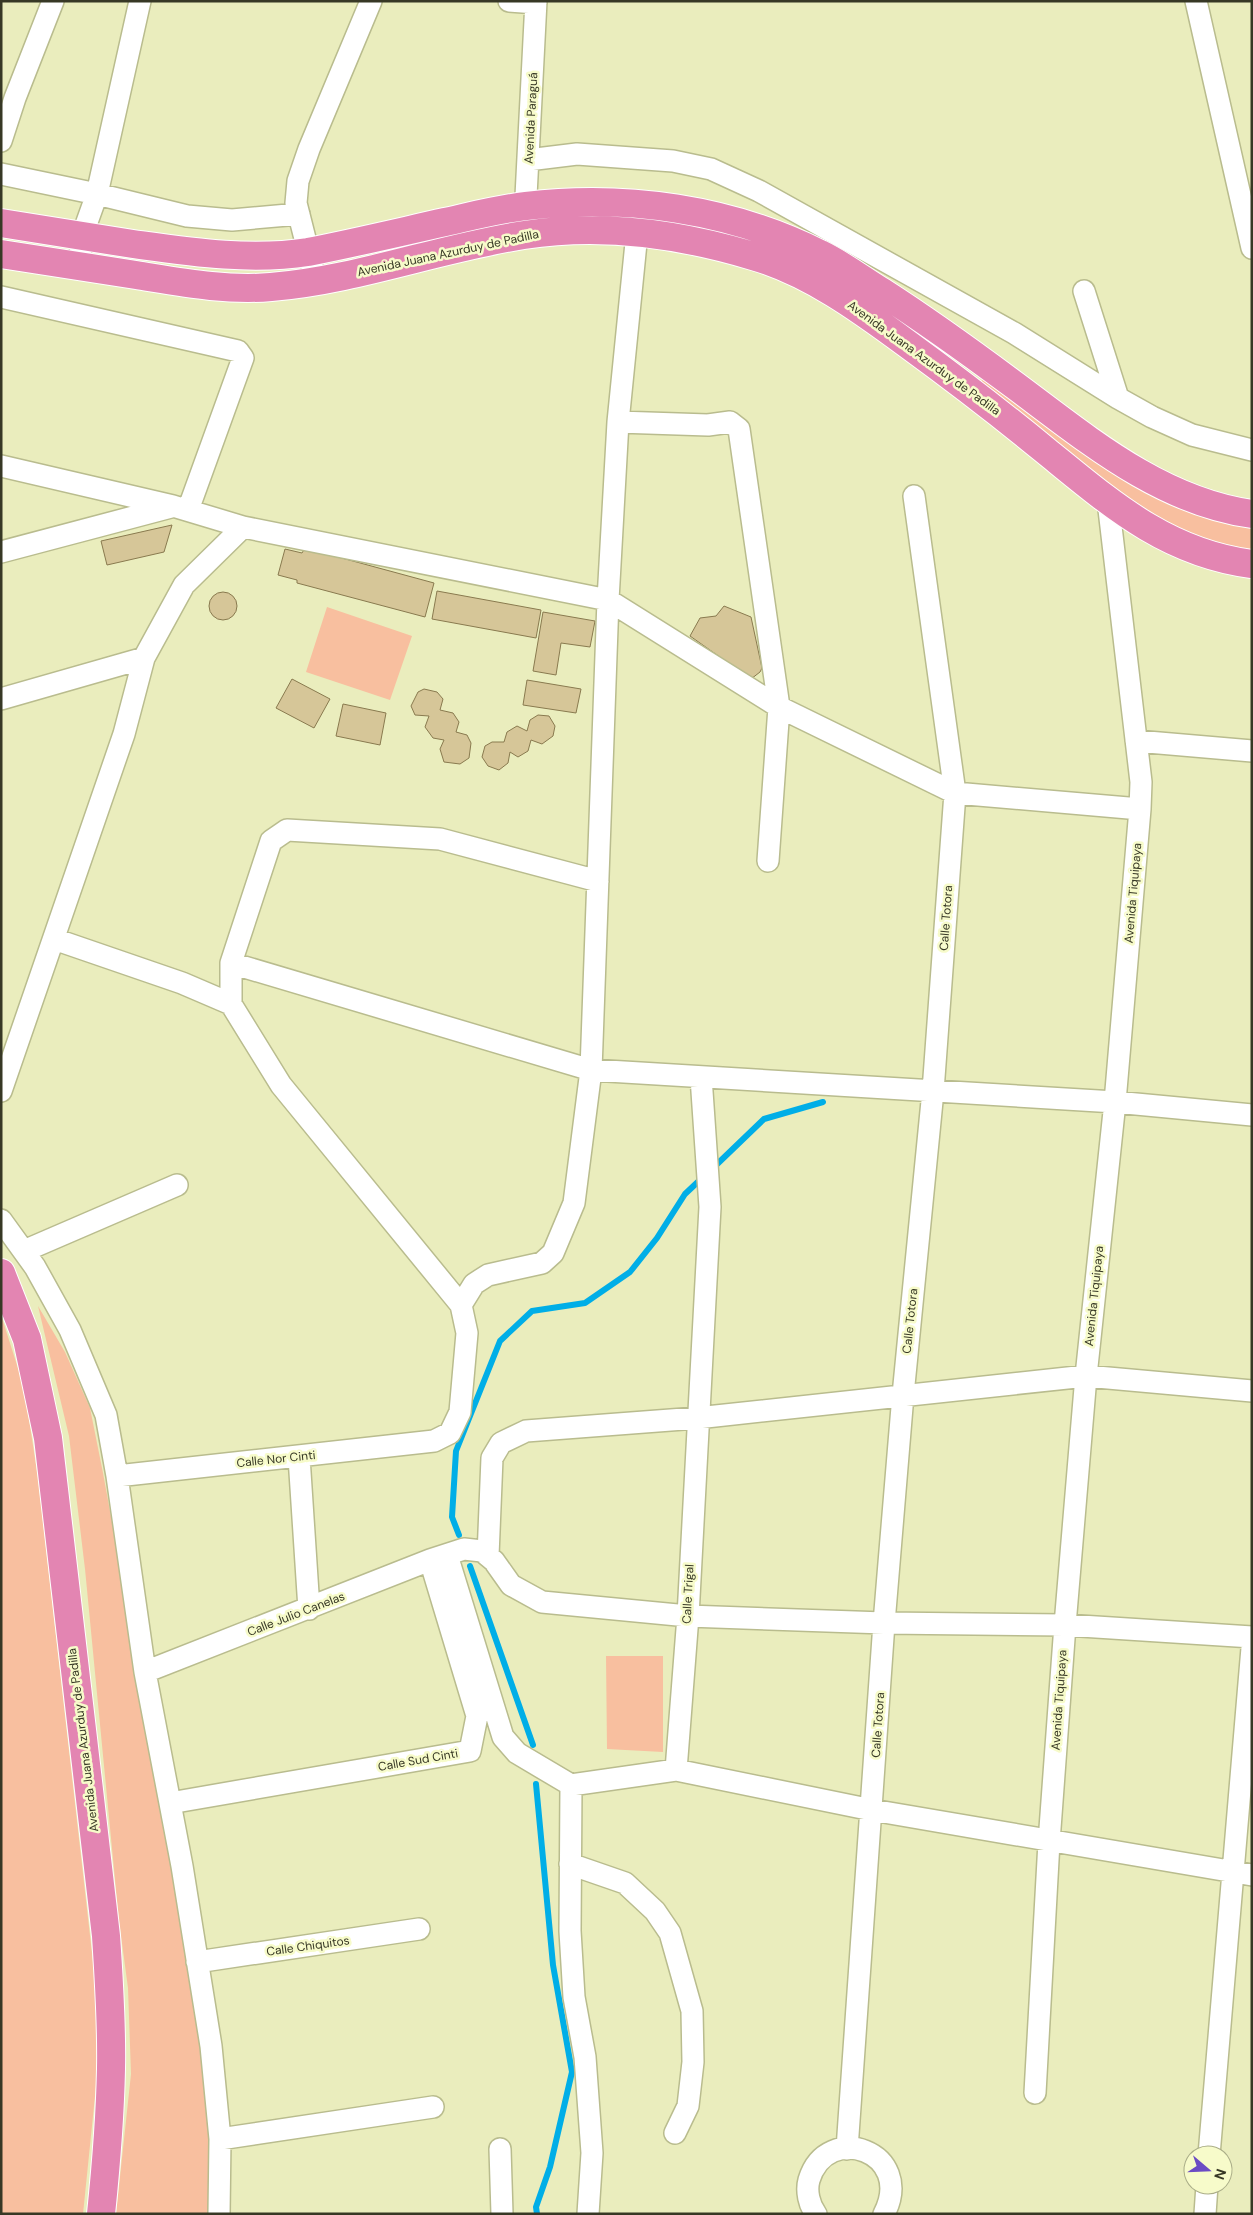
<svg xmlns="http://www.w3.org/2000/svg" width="1253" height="2215" font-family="'DM Sans',sans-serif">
  <rect width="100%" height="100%" fill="#eaedbd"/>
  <path fill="#f8bf9f" d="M986 376 1252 526V553L1209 543 1150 515 979 384Z
    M327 607 412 636 390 700 306 672Z
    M38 1306 65 1352 90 1408 103 1473 141 1680 199 2030 209 2111 212 2214H116L131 2074 128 1988 119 1921 85 1569 69 1436Z
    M1 1315 24 1387 38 1478 97 1997 99 2057 83 2214H1Z
    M606 1656H663V1752L607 1749Z"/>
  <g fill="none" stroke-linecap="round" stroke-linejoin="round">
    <path stroke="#00aee7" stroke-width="6" d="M712 1169 764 1119 823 1102
      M459 1535 452 1517 456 1451 500 1341 532 1311 585 1303 630 1272 657 1238 685 1194 702 1178
      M470 1566 533 1745
      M536 1784 553 1965 572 2072 550 2167 536 2207 537 2214"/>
  </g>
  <path fill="#d6c698" stroke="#897a4f" d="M172 525 164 552 107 565 101 541Z
    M305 548 434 583 425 617 297 583V580L278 575 285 549 302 553Z
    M437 591 541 610 536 638 432 619Z
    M209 606a14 14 0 1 1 28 0a14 14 0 1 1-28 0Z
    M724 606 751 617 762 668 760 672 751 679 690 636 700 618 716 616Z
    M543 612 595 621 590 647 561 643 556 675 533 671Z
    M292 679 330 699 314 728 276 708Z
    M527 680 581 689 576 713 523 705Z
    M424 689 437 692 443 699 440 710 453 713 459 722 456 732 467 735 471 743 469 758 460 764 444 762 440 749 444 740 433 738 425 727 429 716 415 715 411 706 418 692Z
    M343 704 386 713 380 745 336 736Z
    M538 715 549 716 555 726 553 736 542 744 531 740 528 751 518 757 510 752 508 763 499 770 488 766 482 757 485 746 492 742H504L507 732 517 726 527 731 530 720Z"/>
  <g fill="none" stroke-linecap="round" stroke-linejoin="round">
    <defs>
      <path id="minor" d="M509 1 536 3
        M1196 1 1252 248
        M1 141 15 98 53 1
        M528 160 577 154 673 161 711 169 759 191 1014 333 1118 398 1152 417 1192 435 1252 450
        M1 174 97 194 187 216 232 220 299 214
        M524 235 536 1
        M79 266 82 236 97 194 140 1
        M316 282 296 203 298 181 309 149 371 1
        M1084 291 1118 398
        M1 297 238 351 243 358 188 510
        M618 422 708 425 730 422 739 429 779 707 768 861
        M1 466 173 506 243 527 608 600 779 707 955 793 1140 809
        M1 552 171 507
        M1 699 144 658
        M1136 741 1252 751
        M54 939 182 983 231 1004
        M231 963 591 1070 1115 1102 1252 1115
        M1 1091 124 734 144 658 184 585 243 527
        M1 1220 35 1267 70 1330 106 1415 117 1476 145 1672 182 1866 211 2046 220 2139 219 2214
        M24 1251 177 1185
        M461 1305 474 1284 488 1275 542 1263 553 1253 574 1203 591 1070 608 600 618 422 637 233
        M299 1457 309 1609
        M117 1476 434 1441 450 1433 460 1412 467 1333 461 1305 281 1085 231 1004V963L271 841 287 830 440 839 598 881
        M447 1555 503 1737 517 1753 571 1785
        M488 1556 492 1458 501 1443 526 1431 697 1418 1086 1376 1252 1391
        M145 1672 430 1560 464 1549 482 1551 494 1561 511 1585 542 1602 688 1616 884 1623 1065 1625 1252 1637
        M676 1770 688 1616 710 1207 701 1077
        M170 1803 470 1751 477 1716 430 1560
        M570 1864 625 1883 655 1911 670 1933 692 2011 693 2062 688 2106 675 2133
        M197 1962 419 1929
        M1035 2093 1049 1842 1065 1625 1086 1376 1115 1102 1140 809 1141 782 1108 501
        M220 2139 433 2107
        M500 2149 502 2214
        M847 2149 884 1623 903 1395 933 1091 955 793 914 496
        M1209 2155 1252 1648
        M588 2214 592 2153 585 2057 574 1997 570 1931 571 1785 676 1770 872 1810 1252 1875
        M816 2214C809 2205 806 2191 809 2180 827 2120 916 2152 884 2214
        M1205 2214 1207 2185"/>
      <path id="highway" d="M1 223C45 230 89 237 133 244 191 252 250 261 308 252 354 243 400 232 445 222 472 216 499 209 526 206 625 194 731 209 820 254 841 264 861 279 882 292 927 321 970 352 1013 384 1086 438 1159 501 1252 514
        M1 254C46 261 91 268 136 275 180 282 226 291 271 287 357 280 439 248 524 235 600 223 680 234 753 256 809 272 860 309 906 343 954 378 1001 414 1046 451 1110 503 1166 553 1252 564
        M1 1273 27 1339 48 1438 106 1936C109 1980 112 2024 111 2069 110 2117 106 2166 101 2214"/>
    </defs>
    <use href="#minor" stroke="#b9bc8e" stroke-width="24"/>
    <use href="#highway" stroke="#fff" stroke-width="30"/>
    <use href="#minor" stroke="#fff" stroke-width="21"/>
    <use href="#highway" stroke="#e385b2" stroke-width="28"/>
  </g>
  <g text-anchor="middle" stroke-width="5" stroke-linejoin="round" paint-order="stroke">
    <g font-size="12" fill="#373825" stroke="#f7fbca">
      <text transform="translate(531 118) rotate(-87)" y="4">Avenida Paraguá</text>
      <text transform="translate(448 253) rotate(-12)" y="4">Avenida Juana Azurduy de Padilla</text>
      <text transform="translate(924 358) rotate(36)" y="4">Avenida Juana Azurduy de Padilla</text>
      <text transform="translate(1133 893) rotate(-85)" y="4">Avenida Tiquipaya</text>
      <text transform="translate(946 918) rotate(-86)" y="4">Calle Totora</text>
      <text transform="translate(1094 1296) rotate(-84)" y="4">Avenida Tiquipaya</text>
      <text transform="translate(910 1321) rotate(-84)" y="4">Calle Totora</text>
      <text transform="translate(276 1459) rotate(-6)" y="4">Calle Nor Cinti</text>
      <text transform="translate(688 1594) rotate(-87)" y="4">Calle Trigal</text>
      <text transform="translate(296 1614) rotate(-21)" y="4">Calle Julio Canelas</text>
      <text transform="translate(1059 1700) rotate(-86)" y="4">Avenida Tiquipaya</text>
      <text transform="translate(878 1725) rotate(-86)" y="4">Calle Totora</text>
      <text transform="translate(83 1740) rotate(-97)" y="4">Avenida Juana Azurduy de Padilla</text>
      <text transform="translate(418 1760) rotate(-10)" y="4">Calle Sud Cinti</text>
      <text transform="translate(308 1946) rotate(-8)" y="4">Calle Chiquitos</text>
    </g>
  </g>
  <rect width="1253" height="2215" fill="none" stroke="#373825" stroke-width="5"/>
  <g transform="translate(1208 2170) rotate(109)"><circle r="24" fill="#f7fbca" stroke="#aaad88"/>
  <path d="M0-4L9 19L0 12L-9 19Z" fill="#6b4bc4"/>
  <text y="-8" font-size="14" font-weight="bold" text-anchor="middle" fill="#373825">N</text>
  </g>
</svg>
